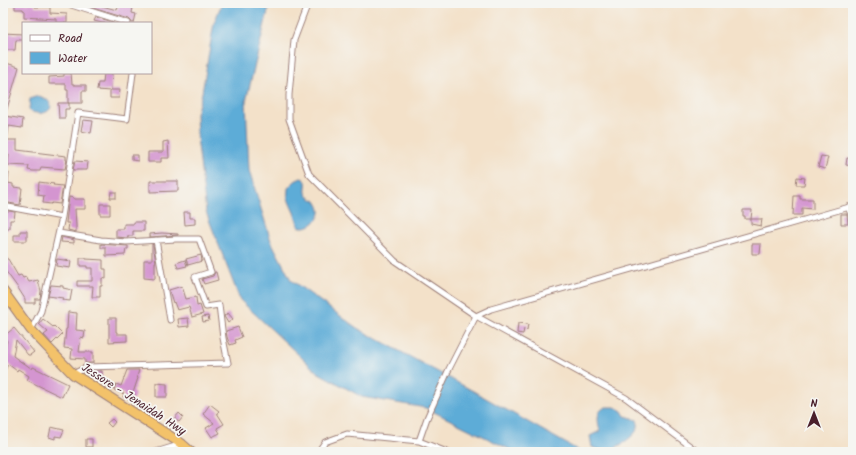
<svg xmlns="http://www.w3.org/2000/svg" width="856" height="455" font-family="Kalam,sans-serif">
  <rect width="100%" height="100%" fill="#f6f6f2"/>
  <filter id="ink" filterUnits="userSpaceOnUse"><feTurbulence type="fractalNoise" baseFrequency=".025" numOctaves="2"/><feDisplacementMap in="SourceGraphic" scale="8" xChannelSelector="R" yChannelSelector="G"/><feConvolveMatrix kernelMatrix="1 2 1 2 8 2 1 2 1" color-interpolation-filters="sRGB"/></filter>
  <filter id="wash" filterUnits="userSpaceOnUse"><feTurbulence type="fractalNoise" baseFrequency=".012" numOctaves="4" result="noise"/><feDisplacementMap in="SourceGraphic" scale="16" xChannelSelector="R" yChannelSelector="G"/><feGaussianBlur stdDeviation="0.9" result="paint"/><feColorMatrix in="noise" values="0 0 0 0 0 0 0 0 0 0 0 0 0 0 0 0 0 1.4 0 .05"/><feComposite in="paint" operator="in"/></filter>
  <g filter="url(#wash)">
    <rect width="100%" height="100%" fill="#f3e1c9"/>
    <path fill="#5dacd7" stroke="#546681" d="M222 3H270L246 101 249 170 271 241 291 280 357 328 475 392 581 452H515L426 408 362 397 317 372 240 300 206 212 197 137 196 114 202 93 214 23Z
      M39 96C44 98 54 102 50 109 46 115 33 114 29 110L30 99 32 98Z
      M301 178C311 180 303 189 307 195 309 198 313 199 316 201 318 204 321 209 320 213 318 222 307 230 298 226 297 216 291 208 288 198 287 195 288 191 288 188L295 181Z
      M606 407H615L622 411 625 416 629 417 637 420C638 424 639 426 637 429 635 436 619 446 613 449 610 450 607 450 604 450 599 450 596 449 592 447L590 436 600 431C598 422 595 411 606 407Z"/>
    <g id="blocks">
      <path fill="#d495d0" d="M15 3 35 4V7H50V13L67 14V23H56V19L24 17V10H23V9H15Z
        M87 3 94 4 117 10 120 3H127L125 6 133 7 132 13 136 14 134 23H132L131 21 129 19 86 6Z
        M96 17 113 22V23H102L94 21Z
        M3 33 23 34V40H16L15 50H3Z
        M3 62 19 67 5 116 23 119 22 128 9 126 7 140H17V150L66 156V160H67L65 169 41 167 40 171H33L28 170 29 166 8 165 9 155H3Z
        M64 73H71L72 84H74V85H86V91H82V103H68V90H66V84H49V77L64 76Z
        M104 73H112L111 90H120L119 98H110V91L97 90 98 83H103Z
        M58 103H69V109H65V118H59Z
        M83 120 93 121 91 133 81 131Z
        M168 141 169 158H161V162H148V152H163V142Z
        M132 155H138V161L132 160Z
        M821 156 828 157 825 169 818 167Z
        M847 158 853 159V166L846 165Z
        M75 161 88 162 87 170H73Z
        M3 172 9 173 8 183 13 184V187L22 188 20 205 3 202Z
        M797 177 805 178 804 185H796Z
        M150 181H178V191L150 192Z
        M39 182 54 184 53 185 63 186 60 204 52 203 51 204 43 203 44 196 38 195Z
        M111 192H116V198H110Z
        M794 196H800V199H813V209L802 208V215H793Z
        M69 197 74 198V199H85V209H75L76 226V232L68 230 69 223H66Z
        M100 204H110V215H100Z
        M3 210 15 212 14 220H10V228L3 232Z
        M743 210H752L751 219H762L761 226 751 224V219H745V216H743Z
        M184 212H190V218H195V224L185 225Z
        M841 214H847L848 224H841Z
        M134 222H144V231H133V236H128V238L116 237V229H124V224H134Z
        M20 231H27V241H14V235H20Z
        M162 233 178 234V235L150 237V234Z
        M62 237 74 240V243L61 242Z
        M101 244 128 246V249H126L125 255 106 256V248H101Z
        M152 244H153L156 262H155V279L144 278V260H152Z
        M752 244H761L760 254H752Z
        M3 254 7 259H8L18 276 21 275 23 278 26 277 29 282 38 280 41 291 40 299H35V303H25V299L18 288 5 270 3 271Z
        M201 255 202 261 188 265 186 259Z
        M80 258H86V259L103 260V269H106V279L102 278V286H100V297H92L93 286H77V281H92V268H87V266H80Z
        M57 259 71 261 70 268 56 266Z
        M185 260 187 266 178 268 176 263Z
        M215 272H216L218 280 204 284 202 279 213 276Z
        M51 285 63 286V288L72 290 70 301 62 300 63 298 48 296Z
        M182 286 186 299 196 297 197 306 200 305 203 314 192 317 189 307 177 310 174 302 173 303 169 290Z
        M68 312 77 313 76 330 85 331 84 338 81 337 79 352H93V363H85V359L71 358 72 349 64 348 66 329H67Z
        M228 313 233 319 228 323 225 318 224 316Z
        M208 316 209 321 203 322 202 317Z
        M109 318H116V332H117V334H127V341L109 342Z
        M188 318 189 326 179 327 178 319Z
        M43 319 53 327 54 326 62 334 52 344 44 335 48 332 39 324Z
        M518 323 528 324 527 330 524 329 523 334 517 333Z
        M238 327 242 337 235 340 236 343 230 345 227 337 226 331Z
        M14 328 34 352 30 355H28L16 340 13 356 24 364V363L32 369 33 367 68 384 62 397 27 380 29 376 18 369 17 371 8 364 3 375V358L7 341 4 336Z
        M127 370H139L137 377 138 378 133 393 135 394 133 400 123 397 124 394 114 390 116 384 121 386Z
        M90 371H102V377H89Z
        M156 383 167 384V397H156Z
        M210 404 219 411 217 413 224 424 217 428 220 433 212 437 206 428 214 423 203 414Z
        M179 413 183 417 179 422 174 419Z
        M112 419 115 422 111 427 107 423Z
        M51 427 64 430 61 437 55 436V439L49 437Z
        M86 439H92V447H86Z"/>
    </g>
  </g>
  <g filter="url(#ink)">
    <use href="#blocks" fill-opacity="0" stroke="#9e807a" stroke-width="1"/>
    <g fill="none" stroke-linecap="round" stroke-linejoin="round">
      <defs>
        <path id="minor" d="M65 3 128 23
          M308 3 294 40 289 95V119L309 174 395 261 476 316 626 398 698 452
          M3 206 62 217
          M848 207 853 219
          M59 233 101 240 126 242 176 239H199L211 272 195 277 206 307 219 305 223 338 228 363 87 367 73 374
          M156 240 170 320
          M31 330 41 311 62 217 78 113 127 119 133 73
          M419 441 427 418 449 369 476 316 491 309 853 206
          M156 452 182 444
          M318 452 325 442 347 434 419 441 447 452"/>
        <path id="trunk" d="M3 291 31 330 73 374 182 444 191 452"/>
      </defs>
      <use href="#minor" stroke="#9e807a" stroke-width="7"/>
      <use href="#trunk" stroke="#9e807a" stroke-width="11"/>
      <use href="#minor" stroke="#fff" stroke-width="5"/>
      <use href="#trunk" stroke="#f3c26a" stroke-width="9"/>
    </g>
  </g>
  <g text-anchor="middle" stroke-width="3.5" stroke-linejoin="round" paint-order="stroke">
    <g font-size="12" fill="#4a1f2b" stroke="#f6f6f2">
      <text transform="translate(134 399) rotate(33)" y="4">Jessore - Jenaidah Hwy</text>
    </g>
  </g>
  <rect width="856" height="455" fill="none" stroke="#f6f6f2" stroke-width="16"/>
  <rect x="22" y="22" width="130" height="52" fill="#f6f6f2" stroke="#b1a0a2"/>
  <rect x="30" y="35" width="20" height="6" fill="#ffffff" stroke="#b1a0a2"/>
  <text x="58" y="42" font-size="12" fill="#4a1f2b">Road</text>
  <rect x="30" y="52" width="20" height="12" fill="#5dacd7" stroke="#b1a0a2"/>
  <text x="58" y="62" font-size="12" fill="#4a1f2b">Water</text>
  <g transform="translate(814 413)" stroke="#f6f6f2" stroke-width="3" paint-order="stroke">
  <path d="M0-3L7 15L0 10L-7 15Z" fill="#4a1f2b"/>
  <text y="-6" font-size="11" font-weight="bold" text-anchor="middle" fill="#4a1f2b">N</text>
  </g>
</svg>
